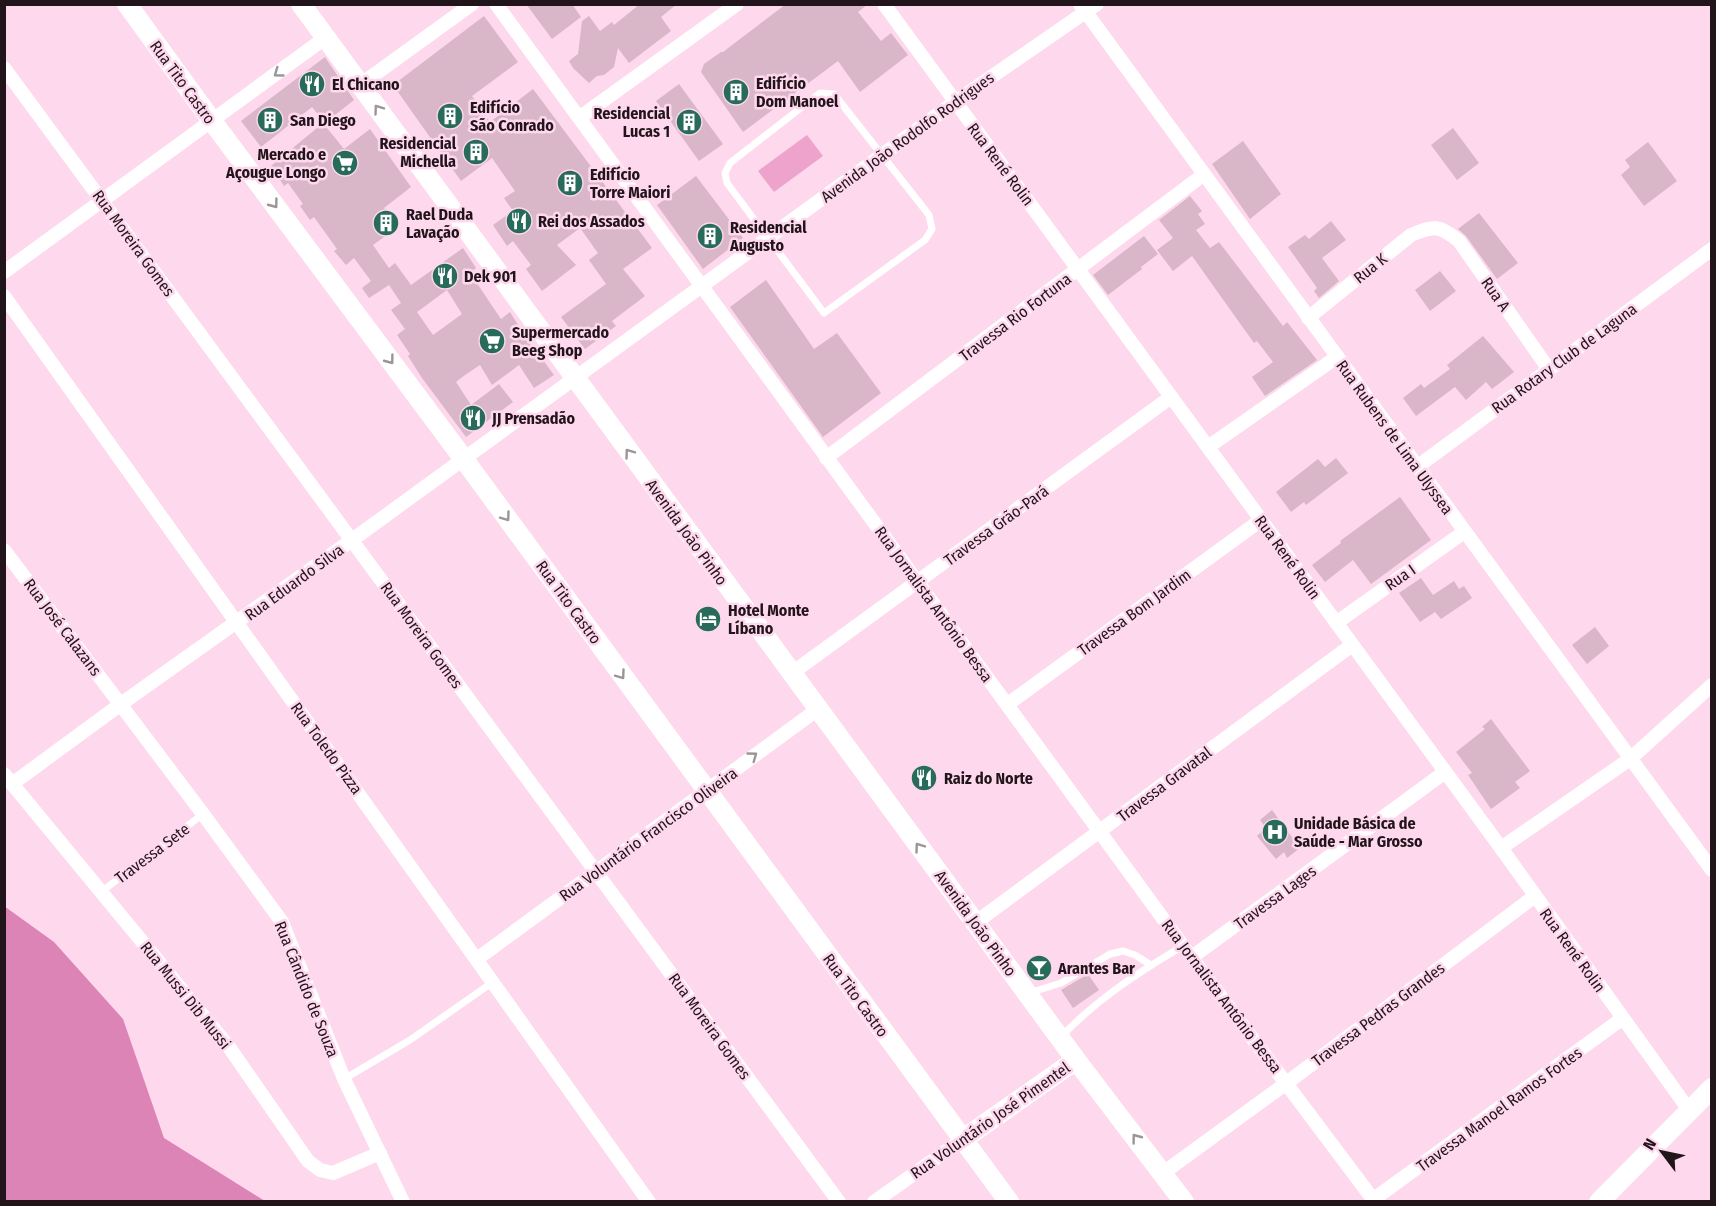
<svg xmlns="http://www.w3.org/2000/svg" width="1716" height="1206" font-family="'Fira Sans Condensed',sans-serif">
  <rect width="100%" height="100%" fill="#fed8ec"/>
  <path fill="#eda3cb" d="M807 135 823 156 774 192 758 171Z"/>
  <path fill="#db84b5" d="M4 906 54 942 123 1019 164 1138 265 1201H5Z"/>
  <path fill="#dab6c9" fill-rule="evenodd" d="M526 4H572L581 17 552 39Z
    M640 4H677L661 17 671 31 629 63 618 48 614 67 604 75 597 76 589 83 573 68 569 61 578 54 582 21 589 16 600 31 612 22 614 25Z
    M786 4H868L858 12 881 41 891 33 908 55 860 92 838 61 743 132 701 72 704 64 721 52H723Z
    M484 16 518 62 472 96 490 122 533 89 652 248 623 269 645 296 612 321 616 326 585 349 561 317 606 284 589 260 598 253 580 228 557 245 576 265 542 291 526 269 531 265 513 241 507 246 493 225 513 211 504 198 515 191 492 158 461 181 393 85Z
    M325 57 354 100 325 123 312 107 261 147 241 121Z
    M679 84 723 144 699 161 656 101Z
    M323 123 344 149 370 129 411 187 384 208 398 227 373 245 389 268 395 263 411 285 463 248 476 268 470 273 501 319 510 312 538 357 540 356 554 375 534 388 519 365 492 385 480 365 465 375 456 382 471 405 499 384 513 402 466 437 422 378 408 356 410 354 397 335 405 329 391 310 401 303 389 285 369 298 362 288 371 281 354 258 346 265 334 251 337 249 314 217 310 220 300 206 303 204 288 183 284 186 271 166ZM447 290 462 314 433 335 417 312Z
    M1453 128 1479 163 1457 180 1431 145Z
    M1243 141 1281 194 1250 219 1212 164Z
    M1648 142 1677 181 1644 206 1621 175 1630 167 1625 160Z
    M696 176 743 238 703 269 657 205Z
    M1190 196 1202 211 1198 214 1205 224 1196 230 1210 248 1219 242 1283 326 1287 322 1317 360 1265 396 1252 377 1273 362 1257 341 1254 343 1192 256 1173 271 1157 250 1173 238 1159 220Z
    M1479 213 1518 263 1497 279 1466 236 1458 229Z
    M1331 221 1346 240 1322 258 1339 281 1319 298 1314 291 1317 288 1288 247 1305 235 1309 239Z
    M1144 236 1158 254 1141 267 1142 269 1108 295 1093 275Z
    M1440 271 1456 291 1430 311 1415 290Z
    M766 280 814 349 837 333 881 393 823 437 730 307Z
    M1483 336 1514 372 1492 389 1486 382 1466 400 1455 387 1416 416 1403 398 1421 384 1424 388 1450 369 1447 365Z
    M1336 458 1348 473 1306 505 1304 502 1291 512 1276 492 1318 459 1325 467Z
    M1400 497 1431 540 1371 584 1353 560 1325 582 1312 565 1341 543 1340 541Z
    M1421 578 1433 595 1454 581 1459 589 1464 586 1472 598 1441 619 1435 612 1420 622 1399 593Z
    M1595 627 1609 646 1587 664 1572 645Z
    M1491 719 1530 771 1515 782 1520 788 1491 809 1468 775 1472 773 1456 752 1485 729 1482 727Z
    M1272 810 1300 848 1287 858 1284 852 1276 859 1257 836 1266 828 1260 820Z
    M1088 974 1099 990 1073 1008 1061 990Z"/>
  <g fill="none" stroke-linecap="round" stroke-linejoin="round">
    <path stroke="#fff" stroke-width="7" d="M820 93 834 94 929 215 932 229 925 240 824 313 727 183 725 173 730 163Z
      M101 892 203 814
      M1029 993 1061 983 1110 954 1123 951 1135 955 1151 965
      M1061 1037C1097 999 1139 972 1183 946
      M344 1079 410 1040 493 982"/>
    <path stroke="#fff" stroke-width="14" d="M496 4 1183 946 1375 1202
      M884 4 1501 848 1689 1110
      M1080 4 1712 870
      M4 68 839 1202
      M360 85 472 4
      M579 118 737 4
      M4 272 325 38
      M4 296 649 1202
      M1308 318 1411 235C1433 225 1440 225 1459 241L1548 368
      M1208 447 1337 357
      M826 458 1203 175
      M1417 467 1712 249
      M4 550 203 814 282 922 344 1079 403 1202
      M1336 623 1464 532
      M792 673 1171 397
      M1008 704 1261 520
      M4 774 229 1047 308 1161 320 1170 333 1173 380 1153
      M12 784 121 704 352 540 955 102 1097 4
      M1501 848 1630 759 1712 685
      M975 923 1352 645
      M1192 957 1445 772
      M477 959 818 709
      M1163 1173 1288 1082 1535 896
      M1374 1199 1623 1018
      M874 1202 962 1140"/>
    <path stroke="#fff" stroke-width="20" d="M127 4 212 121 463 458 1009 1202
      M301 4 1076 1060 1184 1202
      M962 1140 1076 1060
      M1599 1202 1712 1088"/>
  </g>
  <defs><path id="oneway-chevron" d="M-2-3.5L2.5 0L-2 3.5" fill="none" stroke-width="1.6" stroke-linecap="round" stroke-linejoin="round" transform="scale(1.5)"/></defs>
  <g stroke="#9b9598">
    <use href="#oneway-chevron" transform="translate(278 73) rotate(144)"/>
    <use href="#oneway-chevron" transform="translate(378 109) rotate(-126)"/>
    <use href="#oneway-chevron" transform="translate(274 204) rotate(53)"/>
    <use href="#oneway-chevron" transform="translate(390 360) rotate(53)"/>
    <use href="#oneway-chevron" transform="translate(629 453) rotate(-126)"/>
    <use href="#oneway-chevron" transform="translate(506 517) rotate(54)"/>
    <use href="#oneway-chevron" transform="translate(621 675) rotate(54)"/>
    <use href="#oneway-chevron" transform="translate(753 756) rotate(-36)"/>
    <use href="#oneway-chevron" transform="translate(919 847) rotate(-126)"/>
    <use href="#oneway-chevron" transform="translate(1136 1138) rotate(-127)"/>
  </g>
  <defs>
    <symbol id="restaurant-disc" viewBox="-11 -11 22 22"><circle r="9.5" fill="#286b5b" stroke="#fed8ec"/><path d="M-5-6h1v4h1v-4h1v4h1v-4h1v5L-1.5 .5V6h-2V.5L-5-1ZM5-6V6H3V1.5H1.5Q1.5-4 5-6Z" fill="#fff"/></symbol>
    <symbol id="building-disc" viewBox="-11 -11 22 22"><circle r="9.5" fill="#286b5b" stroke="#fed8ec"/><path d="M-4-6H4V6H1V3H-1V6H-4ZM-2.5-4.3h1.7v1.8h-1.7ZM.8-4.3h1.7v1.8H.8ZM-2.5-1h1.7V.8h-1.7ZM.8-1h1.7V.8H.8Z" fill="#fff"/></symbol>
    <symbol id="supermarket-disc" viewBox="-11 -11 22 22"><circle r="9.5" fill="#286b5b" stroke="#fed8ec"/><path d="M-6-5.5h2.5l.6 2H6L4.5 2H-2.5L-4.4-4H-6ZM-1.5 3.2a1.3 1.3 0 1 0 .1 0ZM3 3.2a1.3 1.3 0 1 0 .1 0Z" fill="#fff"/></symbol>
    <symbol id="hotel-disc" viewBox="-11 -11 22 22"><circle r="9.5" fill="#286b5b" stroke="#fed8ec"/><path d="M-6-4.5h1.5V1H6V5H4.5V3h-9V5H-6ZM-4 0a1.8 1.8 0 1 1 3.6 0ZM.5 0V-2.5h3Q6-2.5 6 0Z" fill="#fff"/></symbol>
    <symbol id="hospital-disc" viewBox="-11 -11 22 22"><circle r="9.5" fill="#286b5b" stroke="#fed8ec"/><path d="M-5-5h3v3.5h4V-5h3V5h-3V1.5h-4V5h-3Z" fill="#fff"/></symbol>
    <symbol id="bar-disc" viewBox="-11 -11 22 22"><circle r="9.5" fill="#286b5b" stroke="#fed8ec"/><path d="M-6-5H6L.8 .8V4.5H3.5V6h-7V4.5H-.8V.8Z" fill="#fff"/></symbol>
  </defs>
  <g fill-rule="evenodd">
    <use href="#restaurant-disc" x="297" y="69" width="30" height="30"/>
    <use href="#building-disc" x="721" y="77" width="30" height="30"/>
    <use href="#building-disc" x="435" y="101" width="30" height="30"/>
    <use href="#building-disc" x="255" y="105" width="30" height="30"/>
    <use href="#building-disc" x="674" y="107" width="30" height="30"/>
    <use href="#building-disc" x="461" y="137" width="30" height="30"/>
    <use href="#supermarket-disc" x="330" y="148" width="30" height="30"/>
    <use href="#building-disc" x="555" y="168" width="30" height="30"/>
    <use href="#restaurant-disc" x="504" y="206" width="30" height="30"/>
    <use href="#building-disc" x="371" y="208" width="30" height="30"/>
    <use href="#building-disc" x="695" y="221" width="30" height="30"/>
    <use href="#restaurant-disc" x="430" y="261" width="30" height="30"/>
    <use href="#supermarket-disc" x="477" y="326" width="30" height="30"/>
    <use href="#restaurant-disc" x="458" y="403" width="30" height="30"/>
    <use href="#hotel-disc" x="693" y="604" width="30" height="30"/>
    <use href="#restaurant-disc" x="909" y="763" width="30" height="30"/>
    <use href="#hospital-disc" x="1260" y="817" width="30" height="30"/>
    <use href="#bar-disc" x="1024" y="953" width="30" height="30"/>
  </g>
  <g text-anchor="middle" stroke-width="5" stroke-linejoin="round" paint-order="stroke">
    <g font-size="16" fill="#21141b" stroke="#fed8ec">
      <text transform="translate(183 82) rotate(54)" y="6">Rua Tito Castro</text>
      <text transform="translate(907 137) rotate(-36)" y="6">Avenida João Rodolfo Rodrigues</text>
      <text transform="translate(1001 164) rotate(53)" y="6">Rua René Rolin</text>
      <text transform="translate(134 243) rotate(54)" y="6">Rua Moreira Gomes</text>
      <text transform="translate(1370 268) rotate(-39)" y="6">Rua K</text>
      <text transform="translate(1496 294) rotate(55)" y="6">Rua A</text>
      <text transform="translate(1015 317) rotate(-37)" y="6">Travessa Rio Fortuna</text>
      <text transform="translate(1564 358) rotate(-36)" y="6">Rua Rotary Club de Laguna</text>
      <text transform="translate(1395 437) rotate(54)" y="6">Rua Rubens de Lima Ulyssea</text>
      <text transform="translate(996 525) rotate(-36)" y="6">Travessa Grão-Pará</text>
      <text transform="translate(687 532) rotate(54)" y="6">Avenida João Pinho</text>
      <text transform="translate(1288 557) rotate(54)" y="6">Rua René Rolin</text>
      <text transform="translate(1400 577) rotate(-35)" y="6">Rua I</text>
      <text transform="translate(294 582) rotate(-36)" y="6">Rua Eduardo Silva</text>
      <text transform="translate(569 602) rotate(54)" y="6">Rua Tito Castro</text>
      <text transform="translate(934 604) rotate(54)" y="6">Rua Jornalista Antônio Bessa</text>
      <text transform="translate(1134 612) rotate(-36)" y="6">Travessa Bom Jardim</text>
      <text transform="translate(63 627) rotate(53)" y="6">Rua José Calazans</text>
      <text transform="translate(422 635) rotate(54)" y="6">Rua Moreira Gomes</text>
      <text transform="translate(327 748) rotate(54)" y="6">Rua Toledo Pizza</text>
      <text transform="translate(1164 784) rotate(-37)" y="6">Travessa Gravatal</text>
      <text transform="translate(648 834) rotate(-36)" y="6">Rua Voluntário Francisco Oliveira</text>
      <text transform="translate(152 853) rotate(-37)" y="6">Travessa Sete</text>
      <text transform="translate(1275 897) rotate(-36)" y="6">Travessa Lages</text>
      <text transform="translate(976 923) rotate(54)" y="6">Avenida João Pinho</text>
      <text transform="translate(1573 950) rotate(54)" y="6">Rua René Rolin</text>
      <text transform="translate(307 989) rotate(68)" y="6">Rua Cândido de Souza</text>
      <text transform="translate(186 995) rotate(51)" y="6">Rua Mussi Dib Mussi</text>
      <text transform="translate(856 995) rotate(54)" y="6">Rua Tito Castro</text>
      <text transform="translate(1222 996) rotate(53)" y="6">Rua Jornalista Antônio Bessa</text>
      <text transform="translate(1378 1014) rotate(-37)" y="6">Travessa Pedras Grandes</text>
      <text transform="translate(710 1026) rotate(54)" y="6">Rua Moreira Gomes</text>
      <text transform="translate(1499 1109) rotate(-36)" y="6">Travessa Manoel Ramos Fortes</text>
      <text transform="translate(990 1120) rotate(-35)" y="6">Rua Voluntário José Pimentel</text>
    </g>
    <g font-size="16" font-weight="bold" fill="#21141b" stroke="#fed8ec" text-anchor="start">
      <text x="756" y="89">Edifício<tspan x="756" dy="18">Dom Manoel</tspan></text>
      <text x="332" y="90">El Chicano</text>
      <text x="470" y="113">Edifício<tspan x="470" dy="18">São Conrado</tspan></text>
      <text x="670" y="119" text-anchor="end">Residencial<tspan x="670" dy="18">Lucas 1</tspan></text>
      <text x="290" y="126">San Diego</text>
      <text x="456" y="149" text-anchor="end">Residencial<tspan x="456" dy="18">Michella</tspan></text>
      <text x="326" y="160" text-anchor="end">Mercado e<tspan x="326" dy="18">Açougue Longo</tspan></text>
      <text x="590" y="180">Edifício<tspan x="590" dy="18">Torre Maiori</tspan></text>
      <text x="406" y="220">Rael Duda<tspan x="406" dy="18">Lavação</tspan></text>
      <text x="538" y="227">Rei dos Assados</text>
      <text x="730" y="233">Residencial<tspan x="730" dy="18">Augusto</tspan></text>
      <text x="464" y="282">Dek 901</text>
      <text x="512" y="338">Supermercado<tspan x="512" dy="18">Beeg Shop</tspan></text>
      <text x="492" y="424">JJ Prensadão</text>
      <text x="728" y="616">Hotel Monte<tspan x="728" dy="18">Líbano</tspan></text>
      <text x="944" y="784">Raiz do Norte</text>
      <text x="1294" y="829">Unidade Básica de<tspan x="1294" dy="18">Saúde - Mar Grosso</tspan></text>
      <text x="1058" y="974">Arantes Bar</text>
    </g>
  </g>
  <rect width="1716" height="1206" fill="none" stroke="#21141b" stroke-width="12"/>
  <g transform="translate(1662 1152) rotate(302)" stroke="#fed8ec" stroke-width="4.5" paint-order="stroke">
  <path d="M0-4.5L10 22L0 15L-10 22Z" fill="#21141b"/>
  <text y="-9" font-size="16" font-weight="bold" text-anchor="middle" fill="#21141b">N</text>
  </g>
</svg>
